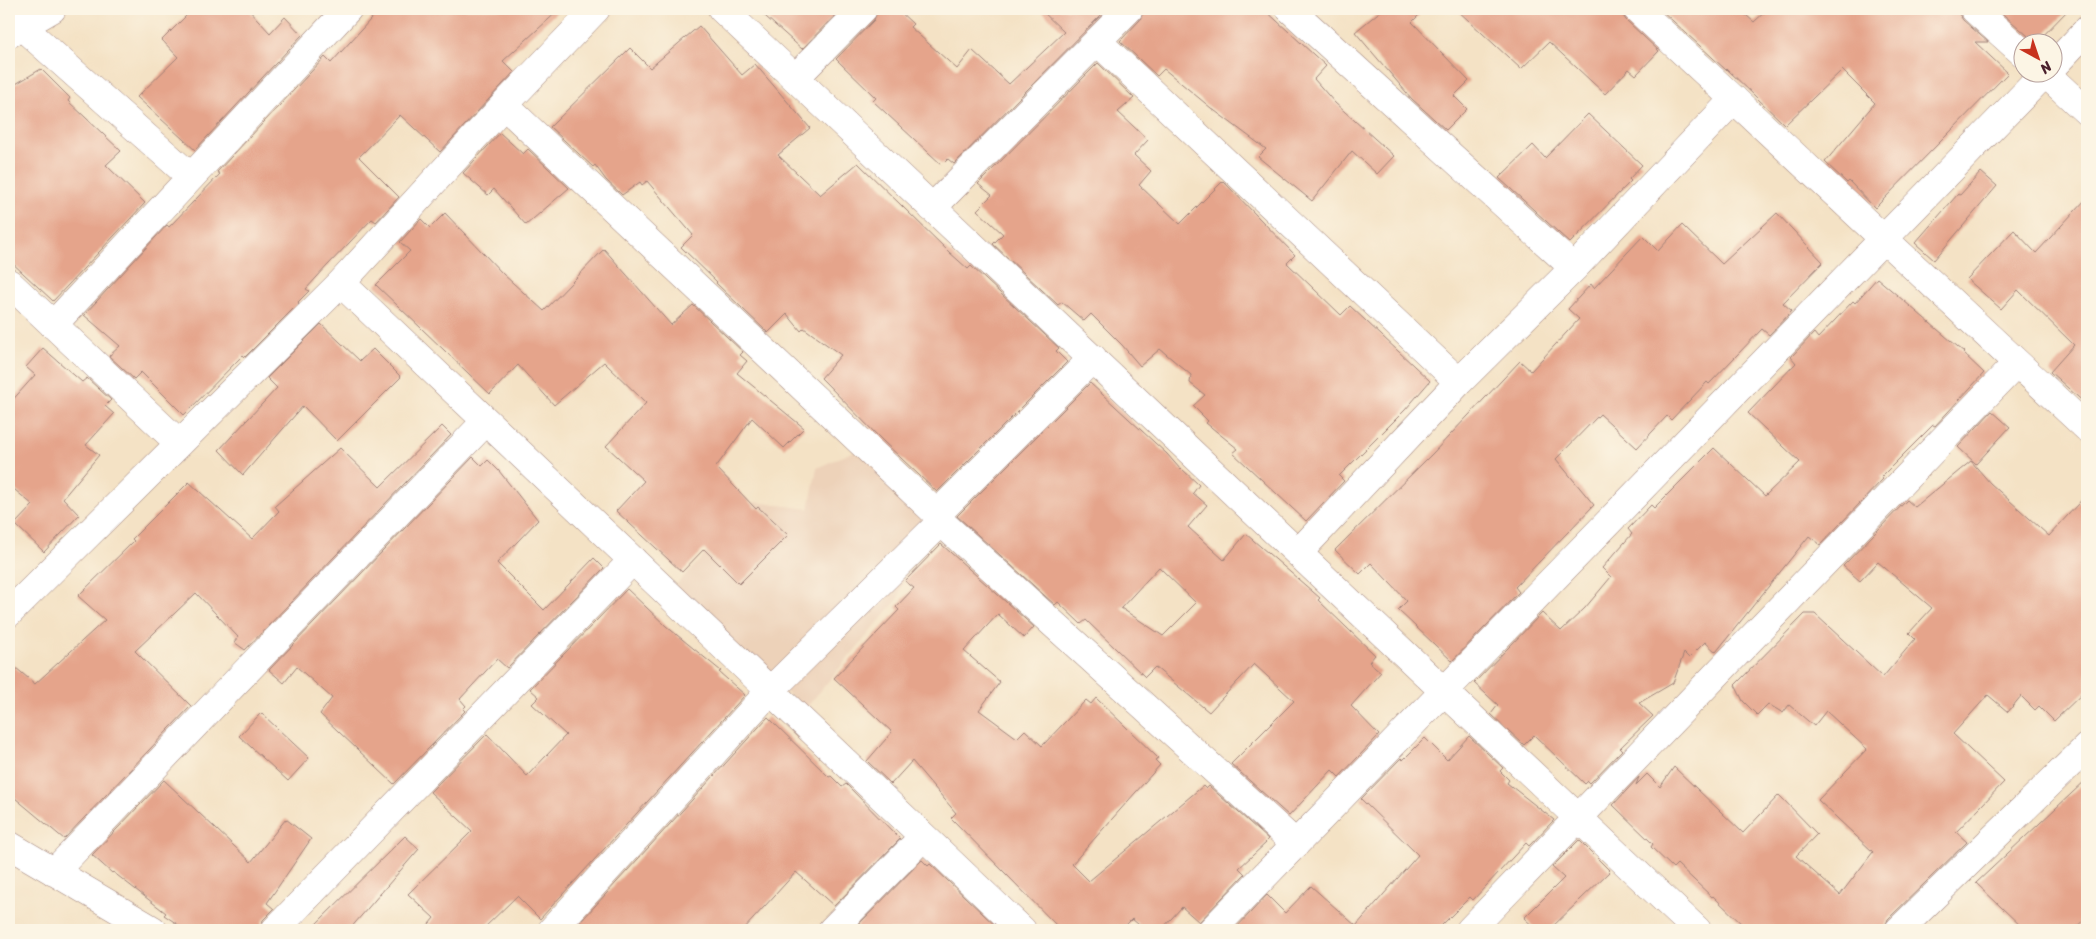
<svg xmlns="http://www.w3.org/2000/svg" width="2096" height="939" font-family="Sriracha,sans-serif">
  <rect width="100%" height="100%" fill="#fcf5e5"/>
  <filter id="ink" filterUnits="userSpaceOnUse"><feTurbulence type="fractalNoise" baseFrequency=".02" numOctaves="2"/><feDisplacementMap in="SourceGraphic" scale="10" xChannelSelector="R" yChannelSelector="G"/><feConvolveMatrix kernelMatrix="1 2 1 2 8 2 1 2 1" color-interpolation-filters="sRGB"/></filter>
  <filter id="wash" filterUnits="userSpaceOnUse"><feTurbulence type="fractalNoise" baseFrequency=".0096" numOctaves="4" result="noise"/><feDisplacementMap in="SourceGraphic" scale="20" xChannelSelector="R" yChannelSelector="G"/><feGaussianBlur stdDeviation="1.12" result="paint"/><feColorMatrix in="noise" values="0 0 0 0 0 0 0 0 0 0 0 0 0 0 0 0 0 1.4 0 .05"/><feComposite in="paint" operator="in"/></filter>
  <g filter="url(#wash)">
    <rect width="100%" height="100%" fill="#f4e2c5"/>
    <path fill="#edd2b9" d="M859 449 925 512 898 599 805 709 673 588 755 502 809 509 817 468Z"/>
    <g id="blocks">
      <path fill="#e5a48b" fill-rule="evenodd" d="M193 9H248L270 33 285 17 302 35 195 150 137 97 178 57 162 40Z
        M380 9H560L503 61 514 72 440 152 400 115 359 157 399 197 376 222 372 219 327 266 306 289 309 291 298 302 299 303 245 357 243 355 184 415 141 372 134 379 109 356 120 346 84 315 167 225 169 227 220 174 217 172 325 57 331 63Z
        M757 9H841L802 49Z
        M878 9H897L913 24 910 27 957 69 972 50 1009 84 1064 32 1040 9H1107L954 164 948 159 942 165 873 101 876 98 836 59 874 20Z
        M1144 9H1264L1326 66 1314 79 1335 103 1394 156 1377 174 1352 151 1312 201 1258 157 1266 149 1211 108 1164 69 1157 76 1120 41 1140 20Z
        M1383 9H1425L1412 22 1469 81 1454 96 1467 109 1446 130 1412 99 1355 32Z
        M1456 9H1622V14L1626 20 1659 51 1636 75 1629 69 1605 94 1549 42 1521 69Z
        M1660 9H1739L1754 22 1768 9H1959V14L1963 20 1988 42H1975L2008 73 1875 208 1849 181 1847 183 1825 162 1875 103 1842 70 1785 125 1727 69 1726 70Z
        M1997 9H2069L2037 42H2035Z
        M699 26 742 75 755 64 810 128 778 155 820 195 858 163 949 252 968 269 971 266 1059 348 1056 351 1067 362 937 492 883 441 821 378 841 355 804 328 801 331 787 314 768 333 716 283 717 282 681 247 693 235 647 181 642 185 640 182 622 195 606 180 595 165 593 167 550 127 630 48 650 68Z
        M1098 63 1134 98 1118 112 1148 140 1134 155 1151 171 1139 185 1180 224 1223 181 1295 255 1287 263 1341 315 1350 306 1430 381 1405 410 1339 476 1344 481 1306 521 1233 453 1238 449 1206 423 1208 421 1193 406 1205 395 1190 383 1191 375 1160 349 1140 366 1122 345 1091 314 1084 321 1062 302 1058 305 993 244 1003 234 977 210 992 195 978 184Z
        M41 69 70 98 68 101 121 151 106 165 145 203 53 301 9 260V88Z
        M1588 114 1642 165 1629 179 1631 181 1570 243 1499 178 1533 145 1545 158Z
        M500 133 523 154 528 149 569 188 526 225 494 189 488 195 463 173Z
        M1981 172 1997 186 1934 260 1915 243 1958 194 1960 195Z
        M2087 198V405L2050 372 2074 345 2018 290 2001 309 1967 279 2014 230 2036 253Z
        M445 213 503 274 544 311 604 249 671 325 693 305 743 352 740 355 747 361 737 373 804 428 784 448 752 418 716 467 756 509 758 507 788 535 739 584 704 549 682 572 616 511 644 481 606 446 646 403 604 362 554 405 518 365 490 394 376 285 410 251 400 242 421 219 430 228Z
        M1777 213 1823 262 1783 303 1792 311 1769 335 1762 329 1709 384 1707 382 1671 420 1667 416 1637 448 1600 414 1556 459 1594 505 1515 587 1519 592 1452 661 1398 610 1407 601 1371 563 1360 574 1335 550 1433 453 1520 361 1531 371 1579 319 1568 309 1591 284 1594 288 1643 236 1658 251 1682 225 1722 264Z
        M1877 278 1964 352 1963 353 1984 373 1935 426 1933 425 1881 477 1883 479 1820 545 1809 536 1716 652 1705 642 1689 658 1684 653 1673 683 1639 703 1653 716 1620 748 1622 750 1590 783 1588 781 1585 784 1534 735 1524 745 1491 714 1498 705 1474 683 1542 613 1561 631 1585 608 1611 577 1602 568 1632 534 1628 529 1651 505 1654 508 1714 448 1765 496 1800 462 1748 413 1796 363 1791 357 1814 333 1818 338 1853 301 1855 303Z
        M321 324 360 361 373 349 401 377 337 441 303 406 243 475 219 450 277 388 267 378Z
        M43 348 82 382 87 378 111 400 105 406 114 414 86 445 99 455 63 498 79 515 44 552 15 524 33 505 9 485V404L35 375 26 367Z
        M1090 383 1167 454 1181 470 1182 469 1199 485 1193 493 1207 505 1188 527 1224 560 1246 534 1320 598 1318 600 1375 655 1369 662 1381 672 1351 706 1379 735 1339 777 1332 770 1289 816 1231 764 1294 701 1254 664 1209 712 1155 667 1145 677 1086 620 1081 624 1058 602 1055 605 957 516ZM1159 567 1196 603 1163 636 1121 608Z
        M1992 411 2010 427 1976 464 1958 447Z
        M442 426 451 435 245 650 234 642 238 637 196 593 135 651 191 706 64 839 9 793V662L35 684 105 620 78 596 134 541 132 539 189 482 252 539 279 511 275 506 340 448 380 487Z
        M473 457 482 466 488 460 499 471 538 520 497 563 544 610 594 558 604 568 507 668 497 659 460 699 466 706 463 709 465 711 394 784 320 714 332 698 297 667 284 683 269 670Z
        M1971 461 1990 483 2049 536 2087 494V689L2054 721 2039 706 2035 710 2021 696 2008 712 1988 695 1953 734 2004 782 1956 832 1967 842 1888 919 1884 930H1748L1713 896 1712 897 1677 864 1673 868 1651 847 1653 844 1613 805 1639 777 1636 785 1647 774 1660 787 1674 767 1743 833 1779 795 1817 834 1796 856 1840 895 1873 852 1818 800 1867 749 1826 711 1814 726 1789 705 1783 713 1768 704 1757 715 1743 701 1735 685 1805 614H1815L1883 677 1915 639 1909 633 1932 608 1878 562 1860 581 1843 566 1907 500 1915 507Z
        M941 544 1034 627 1024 638 998 614 964 651 1000 682 979 710 1017 738 1025 730 1042 746 1086 700 1091 704 1096 698 1158 758 1155 760 1160 765 1072 864 1089 881 1203 786 1206 789 1209 786 1268 839 1265 842 1266 843 1239 868 1245 874 1199 922 1182 907 1161 930H1145L1132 919 1121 930H1061L951 818 956 813 912 761 891 784 867 761 892 732 834 678 899 610 896 607 914 588 905 581Z
        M627 589 666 626 721 671 719 672 745 695 540 919 517 896 482 930H424L434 918 408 894 472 831 430 792 487 734 527 776 566 735 532 704 539 697 530 689Z
        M261 713 309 758 288 781 239 736Z
        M768 717 829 777 831 776 842 787 846 784 900 839 834 906 796 872 743 930H573Z
        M1469 736 1503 768 1500 771 1509 780 1507 783 1554 820 1529 846 1526 843 1473 900 1470 897 1437 930H1234L1267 895 1285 913 1311 886 1356 926 1418 855 1361 799 1401 758 1403 760 1425 738 1447 760Z
        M2087 779V917L2075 930H2025L1976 883Z
        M164 780 251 862 286 819 311 839 267 903 274 909 263 920 260 930H186L164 915 166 913 113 872 112 873 92 855Z
        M405 836 419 849 349 930H310Z
        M1579 840 1610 871 1549 930H1537L1524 918 1564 878 1552 867Z
        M922 860 928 866 930 864 1000 930H862L857 926Z"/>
    </g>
  </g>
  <g filter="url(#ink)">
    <use href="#blocks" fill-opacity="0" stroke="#9f8078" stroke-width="1"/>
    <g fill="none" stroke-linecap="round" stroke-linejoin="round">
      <defs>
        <path id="street" d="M722 9 1697 930
          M1290 9 1574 268
          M1637 9 2087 428
          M1974 9 2024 54
          M9 15 191 177
          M9 34 52 9
          M1097 41 1459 382
          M2054 65 2087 30
          M2044 72 2087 112
          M795 78 863 9
          M504 105 937 514
          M932 208 1129 9
          M9 283 179 443
          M341 283 1022 930
          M53 325 348 9
          M941 522 1296 844
          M1298 553 1459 382 1574 268 1734 99
          M9 613 341 283 504 105 596 9
          M9 845 153 930
          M54 872 486 421
          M275 930 633 560
          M552 930 770 691 941 522 937 514 1093 358
          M832 930 923 837
          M1212 930 2046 72
          M1470 930 2017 363
          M1899 930 2087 747"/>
      </defs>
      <use href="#street" stroke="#9f8078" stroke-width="29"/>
      <use href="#street" stroke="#fff" stroke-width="28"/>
    </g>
  </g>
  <rect width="2096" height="939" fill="none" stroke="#fcf5e5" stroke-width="30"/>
  <g transform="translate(2038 58) rotate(140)"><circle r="24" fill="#fcf5e5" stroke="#b59f9b"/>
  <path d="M0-4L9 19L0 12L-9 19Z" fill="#c8321e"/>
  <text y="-8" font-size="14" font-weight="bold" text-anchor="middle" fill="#4a1f2b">N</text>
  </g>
</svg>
